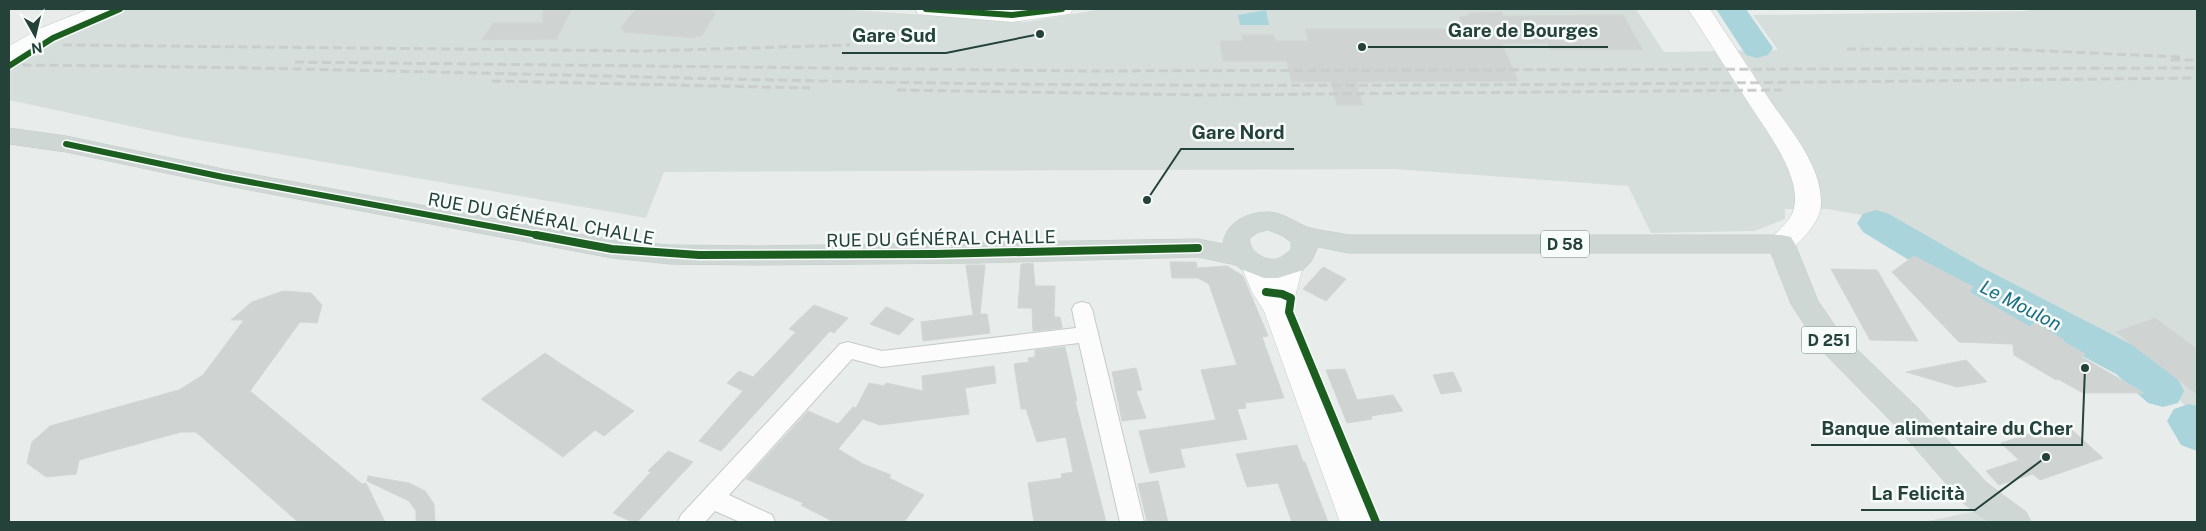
<svg xmlns="http://www.w3.org/2000/svg" width="2206" height="531" font-family="'Public Sans',sans-serif">
  <rect width="100%" height="100%" fill="#e8edeb"/>
  <path fill="#d6dedb" d="M126 9H839L1026 22 1102 9H1636L1664 52 1778 50 1753 15 2028 11 2026 9H2197V418L2141 361 1889 220 1828 209H1785V219L1755 231 1651 233 1628 186 1393 169 664 172 646 218 181 137 9 100V50L41 48 78 29Z
    M1977 511 1996 522H1923Z"/>
  <path fill="#a9d4db" d="M1266 10 1269 25H1240L1238 15Z"/>
  <g fill="none" stroke-linecap="round" stroke-linejoin="round">
    <path fill="#a9d4db" fill-rule="evenodd" d="M1716 9H1746L1773 48 1768 55 1757 58 1746 55Z
      M1876 210 1889 214 1981 267 2146 352 2178 379 2184 391 2178 403 2163 407 2148 403 2116 374 1953 287 1863 232 1857 223 1863 214Z
      M2189 404 2197 406V451L2181 445 2167 421 2174 409Z"/>
  </g>
  <path fill="#cfd4d2" stroke="#d1d6d4" d="M543 9H572L556 39 482 40 493 23H543Z
    M636 9H714L712 12 716 13 701 36H696L694 38 623 32 625 30 620 29Z
    M1501 12 1503 16 1623 15 1643 50H1550L1547 43 1502 44 1518 81 1356 82 1363 105H1337L1331 82H1292L1287 61H1223L1220 41H1242V35H1274L1275 41H1308L1306 29H1464L1459 16H1469L1468 13Z
    M1914 256 1973 287 1969 292 2030 327 2035 323 2064 340 2062 341 2085 354 2082 357 2144 393H2083L2058 379 2056 380 2014 355 2013 344 1959 342 1892 272Z
    M1170 262H1196L1197 268 1227 266 1243 276 1268 336 1262 337 1284 398 1245 403 1246 408 1237 409 1247 439 1180 449 1185 467 1150 473 1139 431 1216 420 1201 370 1237 365 1209 284 1198 278H1172Z
    M1033 263 1035 286H1055L1054 317H1060L1062 328 1033 331 1032 308H1018L1021 264Z
    M966 265H985L980 314H987L990 333 923 341 921 322 974 315H973Z
    M1323 267 1346 279 1326 301 1303 289Z
    M1831 269 1877 270 1918 341 1870 340Z
    M283 291 311 293 322 305 317 323 300 322 250 391 362 484 366 483 385 522H298L196 432H181L79 460 76 474 46 477 27 463 32 442 50 426 179 390 203 375 244 320H231L252 302Z
    M814 305 848 318 834 333 830 331 721 451 699 441 743 391 727 383 739 371 753 377 796 332 789 329Z
    M886 307 914 319 899 335 870 324Z
    M2155 318 2197 349V394L2116 332Z
    M1065 347 1077 401H1075L1106 522H1034L1028 483 1062 478 1061 474 1073 472 1066 437 1037 442 1026 409H1021L1014 364 1029 362 1028 358 1035 357V350Z
    M545 353 561 364 634 411 604 436 595 430 563 457 481 399Z
    M1966 360 1987 382 1957 387 1906 372Z
    M994 366 996 383 965 388 969 414 880 425 863 419 838 449 863 464 891 475 889 478 924 495 904 522H834L801 505 803 503 746 479 808 411 838 424 853 407 856 408 869 383 884 386 886 383 923 391 922 376Z
    M1136 368 1142 390 1136 391 1146 418 1122 421 1112 372Z
    M1345 369 1357 400 1393 395 1403 411 1371 416 1372 419 1347 423 1326 370Z
    M1453 372 1462 391 1441 394 1433 375Z
    M2072 430 2103 458 2040 480 2033 474 1999 485 1986 471 2019 460 2001 443 2035 432 2038 434 2043 433 2048 437Z
    M1297 445 1303 462H1305L1328 522H1292L1278 483 1247 487 1236 454Z
    M668 451 693 462 637 522H632L613 513 651 472 648 471Z
    M368 476 409 483 425 491 434 504 435 522H416V511L409 501 367 481Z
    M1158 481 1168 522H1147L1138 484Z"/>
  <g fill="none" stroke-linecap="round" stroke-linejoin="round">
    <defs>
      <path id="street" d="M1082 302 1089 304 1092 309 1144 522H1120L1079 343 882 367 852 359 729 495 772 515 775 522H740L715 511 705 522H678L681 515 840 344 848 342 882 351 1076 328 1072 309 1075 304Z"/>
      <path id="secondary" d="M89 9H118L115 14 57 38 17 60 9 62V46L41 28Z
        M915 9H1073L1070 14 1062 15 1012 22 926 15 918 14Z
        M1688 9H1710C1730 40 1751 71 1771 102 1791 131 1822 166 1821 204 1821 216 1812 228 1804 237 1793 248 1787 255 1771 251L1767 244C1775 231 1791 223 1794 208 1802 173 1761 124 1744 96 1725 67 1707 38 1688 9Z
        M1255 255 1265 258 1273 275 1279 258 1289 255 1299 258 1303 265 1292 309 1374 522H1340L1264 311 1252 292 1241 265 1245 258Z"/>
      <path id="primary" d="M9 128 66 136 223 169 612 240 670 245 758 246 1198 239 1223 244C1225 223 1247 212 1268 212 1282 212 1295 222 1307 227 1320 231 1335 232 1349 235H1781L1791 237 1795 244 1818 301 1840 333 1918 408 1987 483 2026 512 2031 522H1989L1963 503 1896 426 1820 349 1791 304 1771 253H1349L1318 247 1311 262 1303 270 1278 278H1264L1241 269 1236 265 1198 257 978 263 758 265 670 264 612 258 223 185 66 152 9 144ZM1268 230 1283 236 1291 242V250C1286 253 1283 257 1277 259 1264 261 1248 251 1250 238L1257 233Z"/>
    </defs>
    <use href="#street" stroke="#c5cac8" stroke-width="2"/>
    <use href="#secondary" stroke="#c3cbc8" stroke-width="1"/>
    <use href="#primary" stroke="#c3ccc9" stroke-width="1"/>
    <use href="#street" fill="#fcfcfc" fill-rule="evenodd"/>
    <use href="#secondary" fill="#fcfcfc" fill-rule="evenodd"/>
    <use href="#primary" fill="#cfd7d5" fill-rule="evenodd"/>
    <path stroke="#c9cdcc" stroke-width="3" stroke-dasharray="9 4.5" stroke-linecap="butt" d="M63 45 647 51 850 45
      M1847 49H2003L2180 57
      M2171 60H2197
      M295 62 1087 71 2197 68
      M9 65C343 67 676 80 1009 84 1405 88 1801 82 2197 78
      M492 81 810 88
      M897 90 1204 95 1782 90"/>
    <defs>
      <path id="cycleway-far1" d="M926 9 1012 15 1062 9
        M9 66 53 38 120 9
        M66 144 223 177 543 236"/>
      <path id="cycleway" d="M536 235 612 249 699 255 934 254 1198 248
        M1266 292 1282 294 1291 298 1289 312 1376 522"/>
    </defs>
    <use href="#cycleway-far1" stroke="#f7fbf9" stroke-width="9"/>
    <use href="#cycleway" stroke="#f7fbf9" stroke-width="11"/>
    <use href="#cycleway-far1" stroke="#1b5e20" stroke-width="6"/>
    <use href="#cycleway" stroke="#1b5e20" stroke-width="8"/>
  </g>
  <g text-anchor="middle" stroke-width="5" stroke-linejoin="round" paint-order="stroke">
    <g fill="#f7fbf9" stroke="#637a73" stroke-width="1">
      <rect x="1541" y="230.5" width="48" height="27" rx="4"/>
      <rect x="1801.5" y="326.5" width="55" height="27" rx="4"/>
    </g>
    <g font-size="16" font-weight="bold" fill="#24423a">
      <text x="1565" y="250">D 58</text>
      <text x="1829" y="346">D 251</text>
    </g>
    <g font-size="18" fill="#24423a" stroke="#f7fbf9">
      <text transform="translate(541 219) rotate(10)" y="6">RUE DU GÉNÉRAL CHALLE</text>
      <text transform="translate(941 239) rotate(-1)" y="6">RUE DU GÉNÉRAL CHALLE</text>
    </g>
    <g font-size="19" font-style="italic" fill="#1c6f80" stroke="#f7fbf9">
      <text transform="translate(2021 305) rotate(27)" y="7">Le Moulon</text>
    </g>
  </g>
  <path fill="none" stroke="#24423a" stroke-width="2" d="M1362 47L1437 47H1608M1040 34L946 53H842M1147 200L1181 149H1294M2085 368L2082 445H1811M2046 457L1975 510H1861"/>
  <g fill="#24423a" stroke="#f7fbf9" stroke-width="2">
    <circle cx="1362" cy="47" r="5"/>
    <circle cx="1040" cy="34" r="5"/>
    <circle cx="1147" cy="200" r="5"/>
    <circle cx="2085" cy="368" r="5"/>
    <circle cx="2046" cy="457" r="5"/>
  </g>
  <g font-size="19" text-anchor="middle" font-weight="bold" fill="#24423a" stroke="#f7fbf9" stroke-width="5" stroke-linejoin="round" paint-order="stroke">
    <text x="1523" y="37">Gare de Bourges</text>
    <text x="894" y="42">Gare Sud</text>
    <text x="1238" y="139">Gare Nord</text>
    <text x="1947" y="435">Banque alimentaire du Cher</text>
    <text x="1918" y="500">La Felicità</text>
  </g>
  <rect width="2206" height="531" fill="none" stroke="#24423a" stroke-width="20"/>
  <g transform="translate(35 35) rotate(172)" stroke="#f7fbf9" stroke-width="4" paint-order="stroke">
  <path d="M0-4L9 19L0 12L-9 19Z" fill="#24423a"/>
  <text y="-8" font-size="14" font-weight="bold" text-anchor="middle" fill="#24423a">N</text>
  </g>
</svg>
